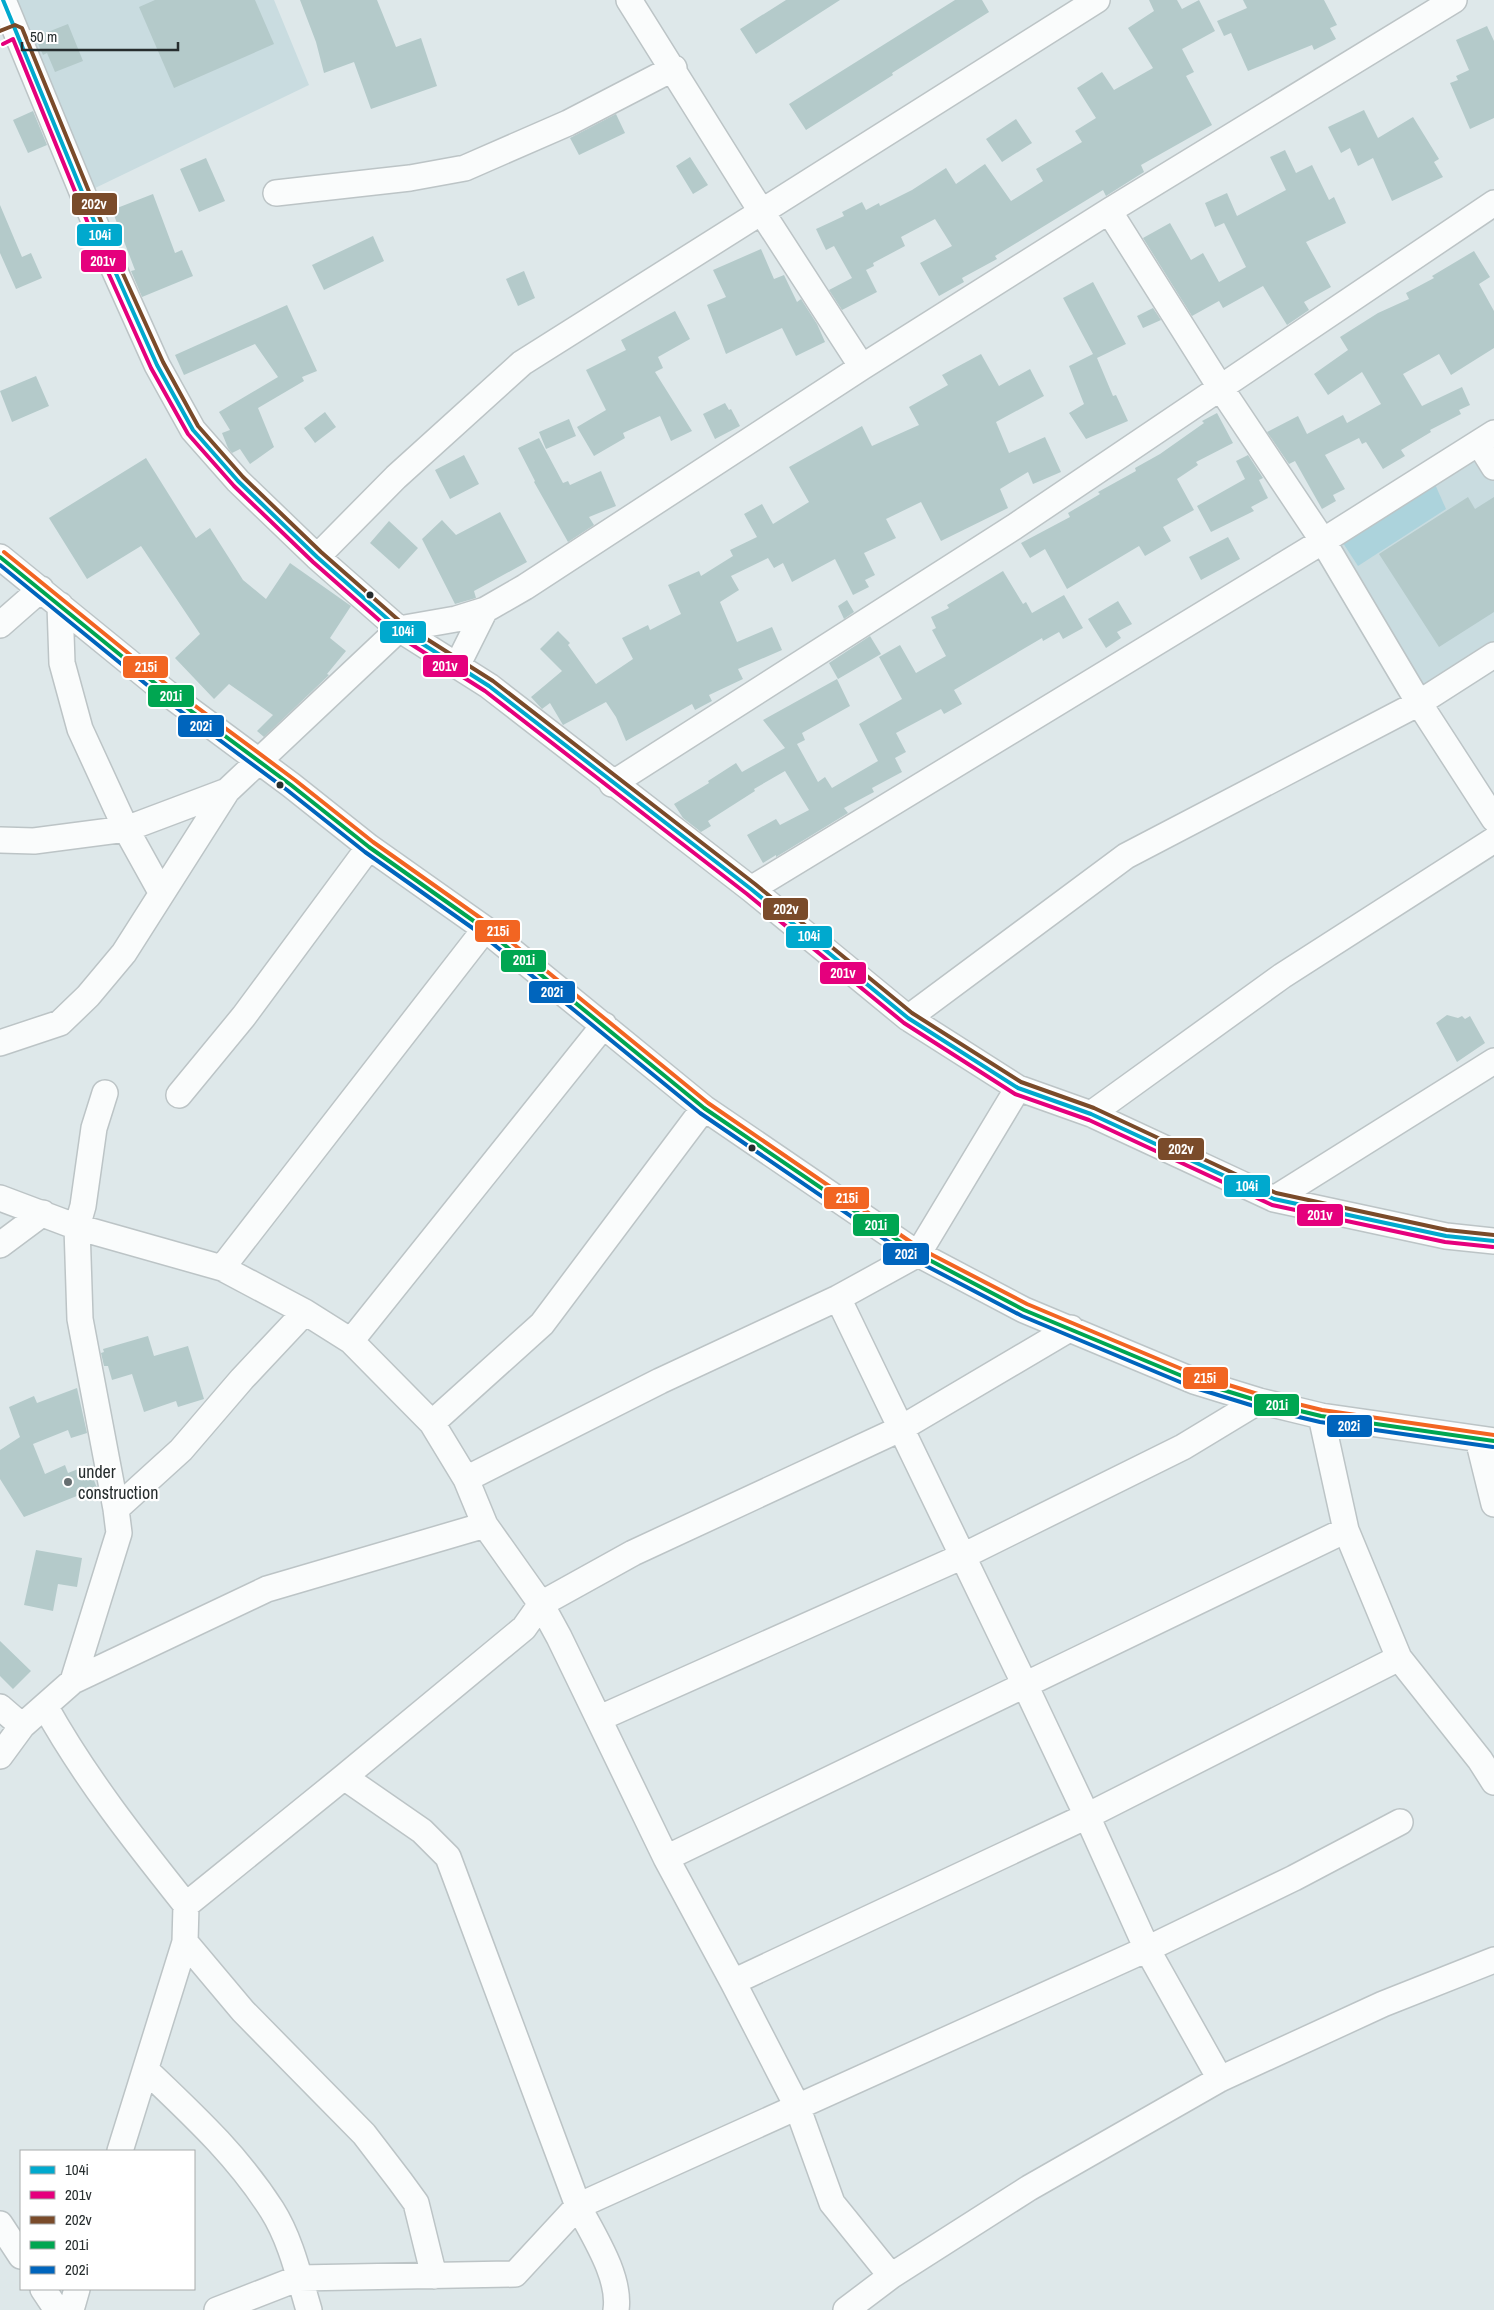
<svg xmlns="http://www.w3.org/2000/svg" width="1494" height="2310" font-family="'Archivo Narrow',sans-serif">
  <rect width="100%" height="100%" fill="#dee8ea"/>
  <path fill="#c9dce0" d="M13 0H274L309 85 91 190Z
    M1479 443 1494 467V655L1419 703 1323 541Z"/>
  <path fill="#acd3dc" d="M1434 482 1446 509 1358 566 1341 540Z"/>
  <path fill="#b4caca" d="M155 0H255L274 44 174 88 139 7Z
    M300 0H377L396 47 421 38 437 86 371 109 354 62 324 73 316 42Z
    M786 0H840L756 54 740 29Z
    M955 0H982L989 12 892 73 893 75 806 130 789 104Z
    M1149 0H1177L1182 9 1199 0 1215 31 1182 49 1194 72 1186 76 1212 125 1141 165 1144 172 1106 196 1103 190 995 256 997 259 962 278 964 282 939 296 920 263 952 246 935 219 901 237 905 246 873 263 874 266 866 270 877 292 842 310 829 290 852 278 834 246 826 250 816 229 844 216 842 212 862 202 866 210 879 203 880 206 912 190 946 168 956 184 985 164 1011 201 1043 181 1036 169 1082 142 1075 131 1096 118 1077 88 1102 72 1114 90 1153 68 1128 28 1154 11Z
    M1243 0H1324L1337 25 1330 28 1336 39 1314 50 1312 45 1248 71 1231 33 1224 36 1217 21 1247 8Z
    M68 24 83 61 55 72 47 53 43 55 35 37Z
    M1487 26 1494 41V118L1470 129 1450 83 1458 80 1456 76 1469 70 1456 40Z
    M1364 110 1378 138 1413 117 1439 159 1434 162 1443 177 1392 201 1373 158 1358 166 1350 148 1341 153 1328 127Z
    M33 111 47 145 28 153 13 120Z
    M616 114 625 133 579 155 570 138Z
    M1016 119 1032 143 1002 162 986 139Z
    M1285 150 1296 173 1312 165 1329 200 1334 197 1346 223 1306 242 1331 287 1304 302 1309 310 1287 325 1263 286 1223 308 1219 301 1192 316 1143 238 1170 223 1191 260 1203 253 1219 282 1246 267 1224 223 1215 227 1205 203 1227 193 1237 216 1286 190 1270 157Z
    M690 157 708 185 693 194 676 166Z
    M206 158 225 201 199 212 180 169Z
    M153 194 175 253 182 250 193 276 142 297 131 271 135 270 112 210Z
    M0 205 22 257 31 253 42 278 16 289 0 253Z
    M373 236 384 261 324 290 312 265Z
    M761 249 774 279 784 275 797 302 801 299 817 324 825 342 796 356 782 328 726 354 707 305 726 297 713 270Z
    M1474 251 1490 277 1479 284 1494 311V348L1451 375 1439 354 1403 374 1422 406 1462 387 1470 405 1459 410 1461 414 1430 430 1431 432 1401 450 1405 456 1383 469 1366 442 1362 444 1359 438 1325 455 1345 489 1333 495 1336 501 1322 509 1295 461 1289 464 1267 432 1298 416 1307 434 1343 415 1347 423 1381 404 1362 372 1328 395 1314 374 1348 350 1340 337 1378 313 1409 299 1406 293 1434 278 1432 276Z
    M524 271 535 298 518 306 506 279Z
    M1093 282 1126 344 1097 358 1113 396 1116 395 1128 421 1086 439 1069 413 1084 404 1069 366 1093 354 1063 298Z
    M287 305 317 371 302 377 304 381 258 408 274 447 250 464 240 449 232 453 228 448 222 433 230 430 219 412 278 377 255 344 184 375 175 355Z
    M1153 308 1161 320 1143 328 1137 316Z
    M675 311 690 339 658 357 663 368 655 372 692 431 671 441 660 416 623 433 625 438 594 456 577 427 606 410 586 370 626 350 621 340Z
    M981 354 999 386 1030 369 1044 396 996 422 1009 453 1045 437 1061 472 1033 484 1028 472 1000 489 1008 508 941 541 921 502 886 519 896 538 864 553 875 575 865 580 869 587 853 595 835 559 792 582 783 563 774 568 768 558 731 576 739 590 720 602 737 642 772 627 782 650 738 669 743 679 709 695 712 701 695 710 692 704 626 741 616 717 606 702 563 725 550 703 542 709 531 697 562 671 540 649 558 631 570 643 568 645 596 684 633 659 622 638 648 625 650 630 681 614 668 585 699 571 701 576 733 556 730 550 757 537 744 514 762 504 773 524 809 502 789 467 862 426 872 446 919 425 909 407 948 385 942 375Z
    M36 376 49 406 12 422 0 391Z
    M725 403 729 410 731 409 740 426 715 439 703 414Z
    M325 412 336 427 315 443 304 428Z
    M1217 413 1233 443 1196 462 1198 465 1177 479 1194 510 1163 527 1171 541 1145 556 1139 546 1067 589 1045 549 1030 558 1021 543 1070 517 1068 513 1100 494 1098 492 1136 471 1135 468 1160 454 1204 423 1202 421Z
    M569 419 576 436 546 449 539 432Z
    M539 438 563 483 568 481 570 485 601 471 616 506 589 517 594 525 568 542 534 482 535 481 518 448Z
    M464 455 479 484 450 499 435 470Z
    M1248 455 1263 478 1259 480 1268 498 1251 507 1254 511 1211 532 1197 506 1245 479 1236 461Z
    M146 458 196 538 210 528 243 580 266 599 290 563 351 606 330 638 346 651 327 674 329 675 264 737 257 731 273 715 229 684 214 699 175 658 200 634 141 546 87 579 49 518Z
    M1468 497 1475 509 1494 497V612L1439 647 1379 554Z
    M500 512 527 562 474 591 476 598 455 604 422 539 442 520 456 535Z
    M389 521 418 548 399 569 370 543Z
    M1228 537 1240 559 1201 580 1189 557Z
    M1003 571 1023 604 1026 602 1032 613 1064 595 1083 628 1063 639 1059 632 1043 641 1042 638 954 690 962 704 944 714 941 709 896 733 906 752 895 758 902 772 872 788 874 792 844 808 848 813 776 857V855L763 863 747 835 776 819 780 825 809 810 785 771 754 789 755 791 708 821 711 826 701 832 683 818 674 804 709 783 708 781 736 763 742 772 785 748 763 720 837 679 850 706 802 733 805 740 797 744 818 782 825 777 832 788 878 761 859 724 902 699 879 657 900 645 916 673 946 656 932 630 936 628 931 617 949 608 947 605Z
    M847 600 854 612 844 619 838 606Z
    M1118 601 1132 624 1117 632 1121 638 1106 648 1088 619Z
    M870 636 881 654 838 679 829 663Z
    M1447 1015 1458 1018 1462 1016 1465 1019 1470 1016 1485 1043 1457 1062 1436 1023Z
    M148 1336 154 1356 188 1346 204 1399 178 1407 176 1401 144 1412 132 1374 112 1380 108 1366H104L101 1353 104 1352 103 1349Z
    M77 1388 87 1433 71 1438 68 1430 33 1444 45 1474 65 1465 68 1473 88 1465 97 1488 24 1517 0 1479V1450L20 1437 9 1407 34 1396 37 1403Z
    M36 1550 82 1558 77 1587 58 1584 53 1611 24 1605Z
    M0 1641 31 1671 13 1689 0 1676Z"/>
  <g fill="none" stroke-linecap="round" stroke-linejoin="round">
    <defs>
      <path id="minor" d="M3 0 113 267 157 365 193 430 238 481 317 557 399 629 489 686 751 889 908 1018 1018 1088 1091 1114 1274 1199 1446 1236 1494 1241
        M629 0 761 211 862 367
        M276 193 410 178 465 168 568 123 674 68
        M1109 211 1220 387 1323 541 1419 703 1494 819
        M1479 443 1494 467
        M0 557 167 693 291 785 369 847 485 929 704 1108 918 1254 1024 1310 1194 1381 1259 1401 1321 1416 1494 1441
        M317 557 396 477 522 363 1097 0
        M60 605 62 663 80 729 126 829 161 892
        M0 625 41 589
        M457 666 485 610
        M612 784 1014 527 1494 203
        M0 840 34 841 126 829 227 791
        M751 889 1323 541 1494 433
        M908 1018 1126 856 1419 703 1494 655
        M0 1043 60 1023 88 996 124 953 227 791 399 629 456 619 485 610 525 587 862 367 1109 211 1454 0
        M179 1095 244 1016 369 847
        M1091 1114 1282 976 1494 840
        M0 1198 77 1227 222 1268 305 1312 351 1341 432 1423 466 1479 485 1525 541 1604 559 1637 666 1858 733 1982 797 2106 832 2203 891 2276
        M1274 1199 1494 1061
        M0 1245 43 1213
        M222 1268 485 929
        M838 1298 1025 1685 1087 1816 1147 1949 1220 2079
        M351 1341 604 1025
        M1321 1416 1346 1530 1399 1658 1480 1760 1494 1782
        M432 1423 542 1324 704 1108
        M1478 1439 1494 1504
        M466 1479 660 1381 838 1298 918 1254 1018 1088
        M116 1509 181 1450 242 1379 305 1312
        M73 1681 119 1533 116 1509 80 1319 77 1227 83 1206 94 1128 105 1093
        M45 1706C85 1778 135 1841 186 1905
        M0 1707 22 1726
        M600 1718 963 1556 1183 1447 1259 1401
        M0 1756 22 1726 73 1681 267 1589 485 1525
        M344 1777 422 1831 448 1857 578 2206C593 2235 621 2277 616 2310
        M666 1858 1346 1530
        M185 1942 243 2011 364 2134 400 2181 416 2203 434 2276
        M733 1982 1087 1816 1399 1658
        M146 2070C192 2114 237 2155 272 2210 291 2240 299 2277 309 2310
        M120 2151 185 1942 186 1905 344 1777 524 1628 541 1604 633 1553 900 1429 1071 1328
        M0 2224 21 2256
        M43 2289 57 2310
        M71 2310 77 2289
        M217 2310 299 2278 515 2274 578 2206 1147 1949 1294 1878 1400 1822
        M846 2310 891 2276 1029 2188 1220 2079 1383 2004 1494 1960"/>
    </defs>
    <use href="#minor" stroke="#bcc4c6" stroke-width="28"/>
    <use href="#minor" stroke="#fafcfc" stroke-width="25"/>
    <defs>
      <path id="bus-1" d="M3 0 113 267 157 365 193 430 238 481 317 557 399 629 489 686 751 889 908 1018 1018 1088 1091 1114 1274 1199 1446 1236 1494 1241"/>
      <path id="bus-2" d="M3 44 13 39 107 270 151 368 188 434 234 486 313 562 395 634 485 691 747 894 904 1023 1015 1094 1089 1120 1272 1205 1445 1242 1493 1247"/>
      <path id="bus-3" d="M0 31 15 25 22 28 119 265 163 362 198 426 243 477 321 552 403 624 493 681 755 884 912 1013 1021 1082 1094 1108 1276 1193 1447 1230 1494 1235"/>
      <path id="bus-4" d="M0 557 167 693 291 785 369 847 485 929 704 1108 918 1254 1024 1310 1194 1381 1259 1401 1321 1416 1494 1441"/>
      <path id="bus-5" d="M0 565 163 698 287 790 365 852 481 934 700 1113 915 1260 1022 1316 1192 1387 1257 1407 1320 1422 1493 1447"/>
      <path id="bus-6" d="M4 552 171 688 295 780 373 842 489 924 708 1103 921 1249 1027 1304 1196 1375 1261 1395 1322 1410 1494 1435"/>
    </defs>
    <use href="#bus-1" stroke="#fff" stroke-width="8"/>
    <use href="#bus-2" stroke="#fff" stroke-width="8"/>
    <use href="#bus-3" stroke="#fff" stroke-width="8"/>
    <use href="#bus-4" stroke="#fff" stroke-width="8"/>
    <use href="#bus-5" stroke="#fff" stroke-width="8"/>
    <use href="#bus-6" stroke="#fff" stroke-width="8"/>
    <use href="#bus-1" stroke="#00a9ce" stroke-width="4"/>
    <use href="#bus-2" stroke="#e5007d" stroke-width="4"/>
    <use href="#bus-3" stroke="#7a4b2a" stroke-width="4"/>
    <use href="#bus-4" stroke="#00a651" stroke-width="4"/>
    <use href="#bus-5" stroke="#0065bd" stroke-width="4"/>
    <use href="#bus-6" stroke="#f26522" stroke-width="4"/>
  </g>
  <g fill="#262d2e" stroke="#fff" stroke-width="2">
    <circle cx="370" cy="595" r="4.5"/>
    <circle cx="280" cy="785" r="4.5"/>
    <circle cx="752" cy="1148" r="4.5"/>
  </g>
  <circle fill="#666e70" stroke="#fff" stroke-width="2" cx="68" cy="1482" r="5"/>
  <g text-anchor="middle" stroke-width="4.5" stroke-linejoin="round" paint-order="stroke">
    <g font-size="18" fill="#262d2e" stroke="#fff" text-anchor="start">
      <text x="78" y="1478">under<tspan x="78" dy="21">construction</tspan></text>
    </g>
  </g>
  <g stroke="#fff" stroke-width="2">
    <rect x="71" y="192" width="47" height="24" rx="5" fill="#7a4b2a"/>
    <rect x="76" y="223" width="47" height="24" rx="5" fill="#00a9ce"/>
    <rect x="80" y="249" width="47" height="24" rx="5" fill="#e5007d"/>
    <rect x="379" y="620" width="48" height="24" rx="5" fill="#00a9ce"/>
    <rect x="422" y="654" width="47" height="24" rx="5" fill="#e5007d"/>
    <rect x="122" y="655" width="47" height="24" rx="5" fill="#f26522"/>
    <rect x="147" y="684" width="48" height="24" rx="5" fill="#00a651"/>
    <rect x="177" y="714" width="48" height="24" rx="5" fill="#0065bd"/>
    <rect x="762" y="897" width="47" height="24" rx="5" fill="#7a4b2a"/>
    <rect x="474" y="919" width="47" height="24" rx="5" fill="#f26522"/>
    <rect x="785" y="925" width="48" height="24" rx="5" fill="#00a9ce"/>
    <rect x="500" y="949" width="47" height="24" rx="5" fill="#00a651"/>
    <rect x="819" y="961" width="48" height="24" rx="5" fill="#e5007d"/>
    <rect x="528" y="980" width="48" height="24" rx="5" fill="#0065bd"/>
    <rect x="1157" y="1137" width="48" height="24" rx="5" fill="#7a4b2a"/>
    <rect x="1223" y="1174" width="48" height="24" rx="5" fill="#00a9ce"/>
    <rect x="823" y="1186" width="47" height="24" rx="5" fill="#f26522"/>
    <rect x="1296" y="1203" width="48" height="24" rx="5" fill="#e5007d"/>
    <rect x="852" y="1213" width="48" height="24" rx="5" fill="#00a651"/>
    <rect x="882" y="1242" width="48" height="24" rx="5" fill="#0065bd"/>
    <rect x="1182" y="1366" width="47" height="24" rx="5" fill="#f26522"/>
    <rect x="1253" y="1393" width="47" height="24" rx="5" fill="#00a651"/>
    <rect x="1326" y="1414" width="47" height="24" rx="5" fill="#0065bd"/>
  </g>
  <g font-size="14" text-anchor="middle" font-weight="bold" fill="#fff">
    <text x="94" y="209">202v</text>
    <text x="100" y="240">104i</text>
    <text x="103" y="266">201v</text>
    <text x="403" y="636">104i</text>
    <text x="445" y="671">201v</text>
    <text x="146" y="672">215i</text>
    <text x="171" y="701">201i</text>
    <text x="201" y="731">202i</text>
    <text x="786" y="914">202v</text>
    <text x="498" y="936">215i</text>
    <text x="809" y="941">104i</text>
    <text x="524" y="965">201i</text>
    <text x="843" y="978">201v</text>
    <text x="552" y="997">202i</text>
    <text x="1181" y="1154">202v</text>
    <text x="1247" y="1191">104i</text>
    <text x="847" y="1203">215i</text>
    <text x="1320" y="1220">201v</text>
    <text x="876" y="1230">201i</text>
    <text x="906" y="1259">202i</text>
    <text x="1205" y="1383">215i</text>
    <text x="1277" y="1410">201i</text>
    <text x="1349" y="1431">202i</text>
  </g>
  <rect x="20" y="2150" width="175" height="140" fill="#ffffff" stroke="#a8abab"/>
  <rect x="30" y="2166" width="25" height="8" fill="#00a9ce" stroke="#a8abab"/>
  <text x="65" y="2175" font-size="15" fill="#262d2e">104i</text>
  <rect x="30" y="2191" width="25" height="8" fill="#e5007d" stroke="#a8abab"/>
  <text x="65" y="2200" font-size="15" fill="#262d2e">201v</text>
  <rect x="30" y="2216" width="25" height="8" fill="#7a4b2a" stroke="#a8abab"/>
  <text x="65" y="2225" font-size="15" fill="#262d2e">202v</text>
  <rect x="30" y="2241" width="25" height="8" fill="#00a651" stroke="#a8abab"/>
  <text x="65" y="2250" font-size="15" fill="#262d2e">201i</text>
  <rect x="30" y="2266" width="25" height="8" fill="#0065bd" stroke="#a8abab"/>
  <text x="65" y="2275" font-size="15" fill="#262d2e">202i</text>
  <path d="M22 42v8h156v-8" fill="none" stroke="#262d2e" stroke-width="2.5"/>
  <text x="30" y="42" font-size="15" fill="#262d2e" stroke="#ffffff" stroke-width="4" paint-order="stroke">50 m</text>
</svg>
